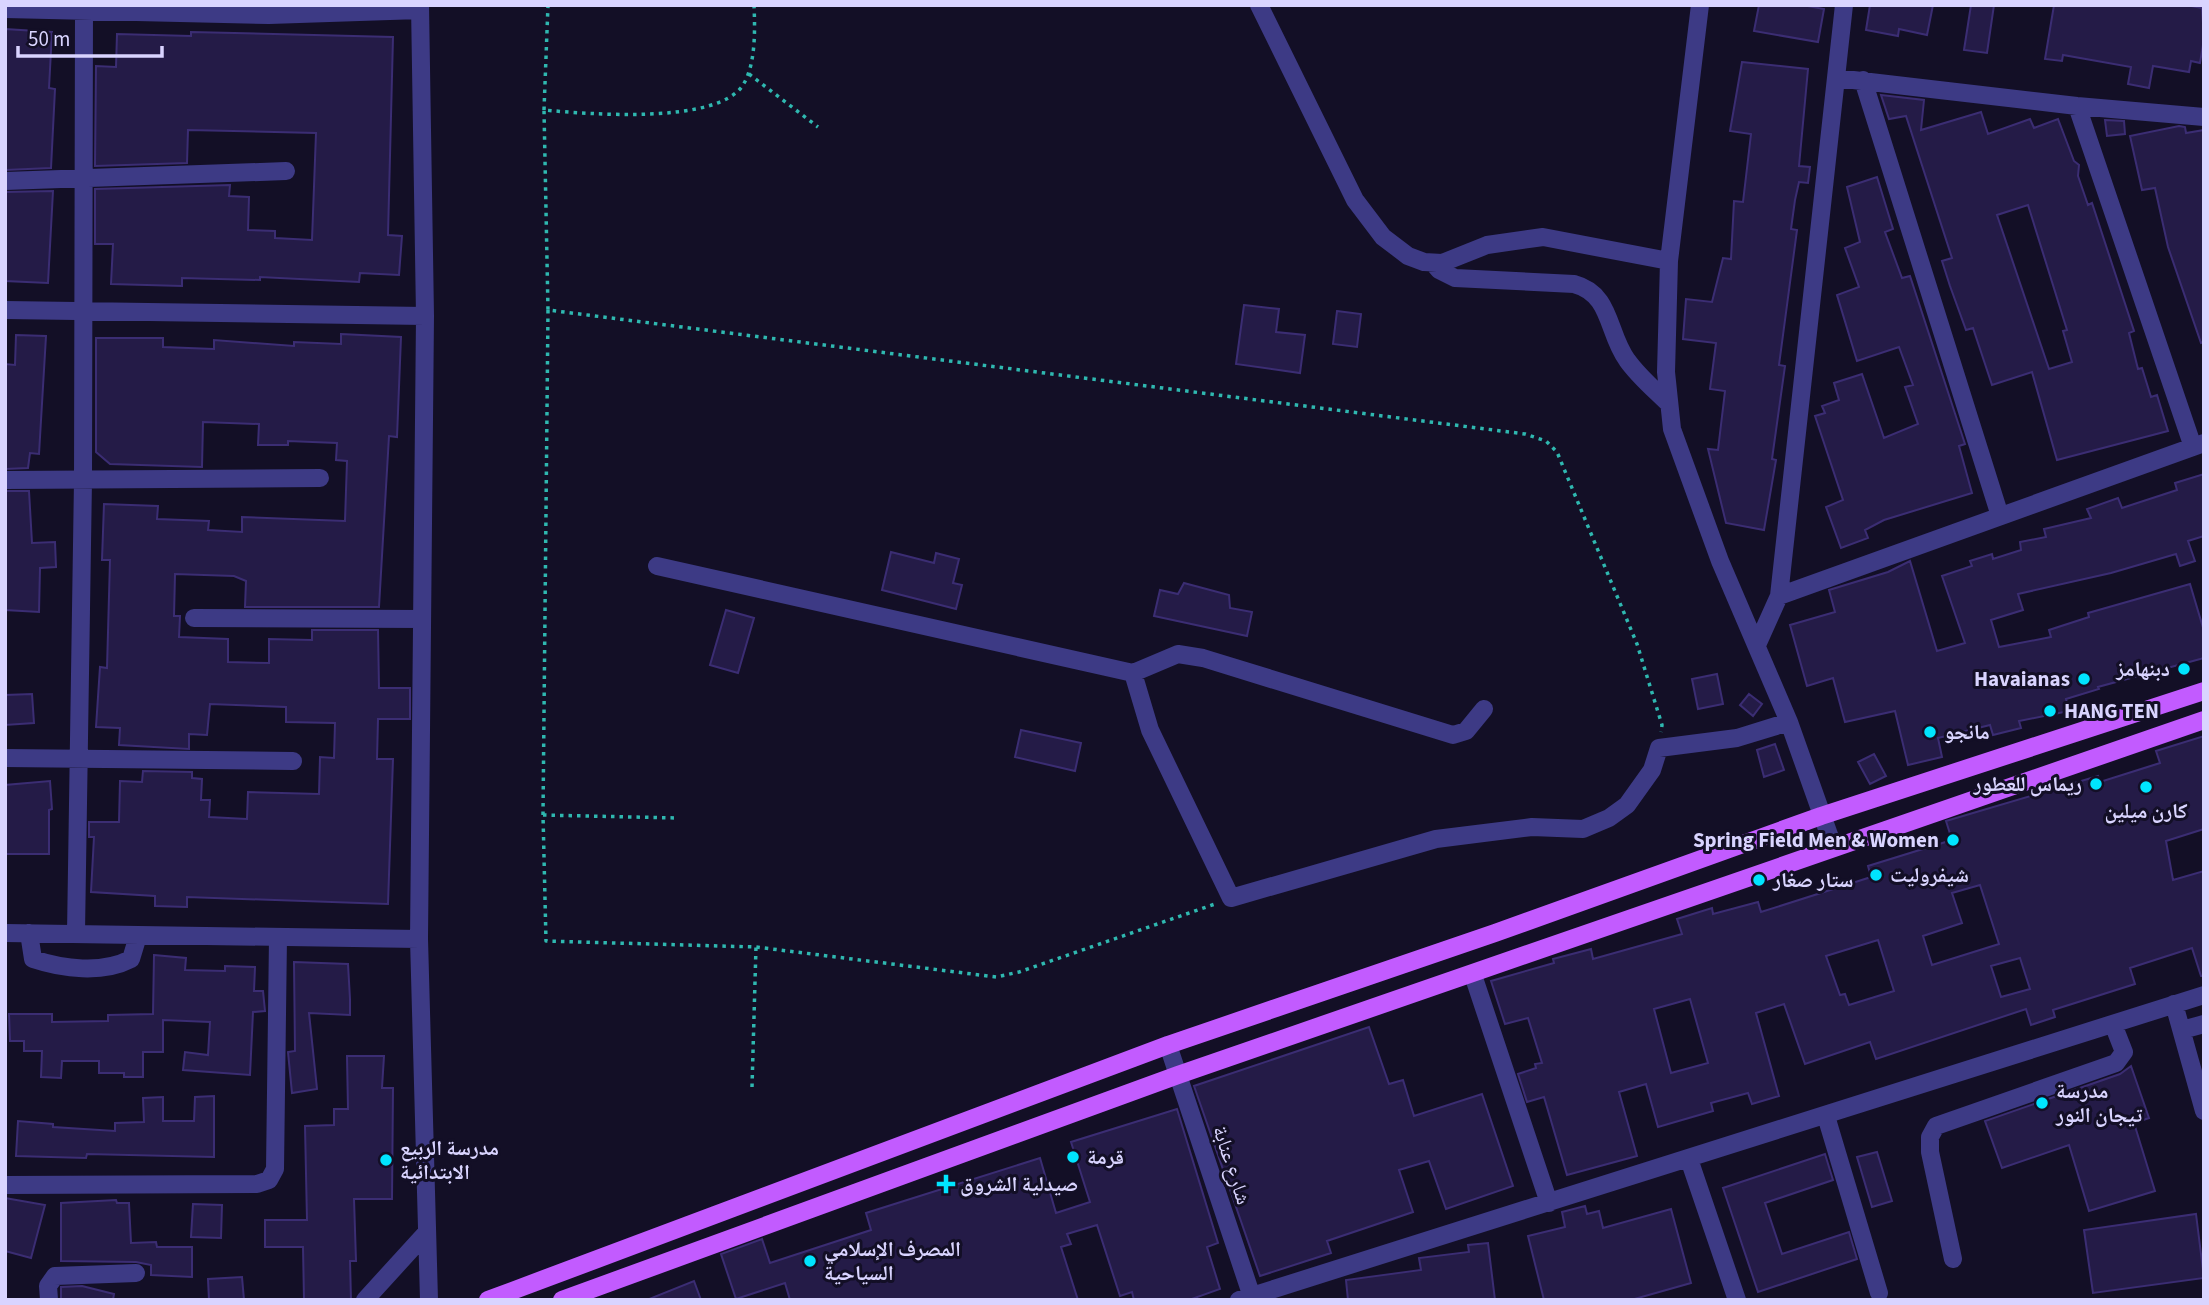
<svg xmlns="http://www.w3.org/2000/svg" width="2209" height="1305" font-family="'Source Sans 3','Noto Naskh Arabic',sans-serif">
  <rect width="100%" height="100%" fill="#130f26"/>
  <path fill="#241b47" stroke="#3b2d73" stroke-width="2" fill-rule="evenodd" d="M1759 5H1802L1824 9 1818 42 1754 31Z
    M1870 5H1933L1927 35 1899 29 1898 36 1866 30Z
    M1971 5H1994L1987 53 1964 50Z
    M2054 5H2186L2202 8 2204 39 2200 63 2191 61 2189 72 2153 66 2149 88 2128 84 2131 67 2063 55 2062 61 2045 59Z
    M5 29 52 32 49 88 55 89 51 168 5 170Z
    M191 32 393 37 388 235 402 236 399 275 360 273 359 282 260 277V280L182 278V286L111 284 113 244H95V189L230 185 229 196 249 197 248 230 275 231V238L312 240 316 133 188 130 187 163 95 166 96 66 116 67 117 34 191 36Z
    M1742 62 1808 69 1799 166 1810 167 1808 183 1799 182 1795 200 1791 229 1797 230 1779 365 1785 366 1772 459 1776 460 1764 530 1726 523 1708 449 1718 450 1725 391 1710 389 1716 343 1683 339 1686 299 1712 302 1723 258 1731 259 1734 201 1743 202 1751 134 1730 131Z
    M1881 95 1924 100 1921 130 1981 112 1988 134 2030 119 2034 128 2058 119 2074 161 2079 165 2078 176 2088 205 2092 203 2134 331 2129 333 2138 369 2142 368 2151 397 2157 395 2168 431 2057 460 2032 372 1992 385 1973 328 1966 330 1950 286 1942 261 1952 258 1906 116 1889 119ZM2028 205 2067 330 2063 331 2072 362 2049 369 1997 215Z
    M2105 120 2124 121 2125 134 2107 136Z
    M2179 126 2185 127 2186 133 2204 130V342L2201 343 2168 247 2155 188 2142 190 2130 136Z
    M1877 177 1893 229 1885 232 1902 278 1910 276 1965 444 1959 446 1972 493 1884 520 1865 530 1868 538 1841 548 1826 507 1843 500 1815 416 1825 413 1822 406 1839 400 1834 383 1862 374 1884 438 1918 424 1905 387 1913 385 1899 347 1857 361 1837 295 1859 287 1845 248 1860 242 1847 187Z
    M53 191 48 283 5 281V192Z
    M1244 305 1279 309 1276 332 1305 335 1300 373 1236 364Z
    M1337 311 1361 314 1357 347 1333 344Z
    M341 334 401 337 397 437 389 436 379 607H245L246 581 234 576 175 574 174 616H180L179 637 228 639V662L269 663V639L312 640V630H378L379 688H410V719H378L377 759H393L388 904 187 897V907L155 906V896L91 892 94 837H89V822H119L120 781 142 782 143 771 192 772V778L202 779 201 800H210L209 817 247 819 248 792 319 794 320 757 334 758 335 723 286 722V707L210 704 207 735 189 734V749L119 745 120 728 96 727 100 667 107 668 110 560H102L104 504 158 506 157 519 209 521 208 530 242 532V517L345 521 347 461 336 460 337 443 288 441V445H258L259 424 203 422 202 467 110 464 96 452V338H163V347L214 349V340L294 346V342L341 344Z
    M16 335 46 336 39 454 30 453 28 468 5 469V364L15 365Z
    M2204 474V536L2188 541 2195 561 2180 566 2176 554 2111 573 2018 594 2023 610 1991 620 1999 647 2051 637 2049 630 2089 617 2088 613 2190 584 2204 631V658L2098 687 2099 689 2066 699 2069 711 2019 721 2021 728 1993 735 1990 725 1938 738 1942 757 1908 765 1895 711 1845 722 1833 678 1807 686 1790 625 1835 612 1829 590 1888 572 1910 561 1937 651 1965 643 1942 576 1972 566 1970 561 1992 554 1993 559 2021 550 2020 542 2046 537 2044 529 2091 518 2087 509 2118 498 2122 508 2177 490 2175 483Z
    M5 491H29L32 543 55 542 56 567 40 568 39 612 5 610Z
    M891 552 934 563 936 553 959 559 953 583 962 585 956 609 882 590Z
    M1184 583 1229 595 1230 608 1252 612 1247 636 1154 616 1160 590 1178 594Z
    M726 610 754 618 738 673 710 665Z
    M1717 674 1723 704 1698 709 1692 679Z
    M32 694 34 723 5 725V695Z
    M1749 694 1762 704 1753 716 1740 705Z
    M1021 730 1081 743 1075 771 1015 757Z
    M2204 736V829L2166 841 2173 880 2204 871V976H2201L2192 948 2130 968 2135 984 2053 1010 2055 1017 2031 1025 2026 1009 1876 1059 1870 1042 1805 1064 1784 1004 1756 1013 1779 1096 1752 1104 1748 1093 1711 1103 1713 1111 1658 1127 1646 1084 1619 1092 1637 1156 1567 1175 1544 1097 1527 1102 1518 1074 1536 1068 1535 1064 1542 1063 1528 1018 1505 1024 1491 981 1554 963 1553 959 1591 949 1593 959 1682 934 1677 919 1712 908 1713 914 1758 902 1761 912 1871 877 1868 866 1952 840 1946 821 2098 776 2100 782 2160 763 2156 751ZM1980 885 1999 944 1932 965 1923 936 1962 923 1952 893ZM1878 940 1894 991 1849 1005 1845 994 1840 995 1826 956ZM2020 958 2030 989 2001 997 1991 966ZM1690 999 1708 1063 1671 1073 1654 1009Z
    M1775 744 1784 770 1764 777 1757 750Z
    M1874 754 1886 776 1870 784 1858 762Z
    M50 781 52 809 49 810V854H5V785Z
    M154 955 186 958 185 970 225 971V966L255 967 254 991H263L265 1011 253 1012 250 1075 183 1070 185 1052 208 1055 210 1022 163 1020V1052H143V1077H124V1073H99V1061H62L61 1078 41 1077 42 1051H24V1041H10L9 1014H52V1022L108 1021V1015L153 1014Z
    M294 962 348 964 350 999V1015L309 1013 317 1089 292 1093 288 1052 295 1051Z
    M1369 1027 1389 1084 1403 1080 1414 1116 1482 1094 1513 1186 1446 1209 1429 1161 1399 1170 1413 1212 1327 1241 1331 1253 1260 1276 1194 1086Z
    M347 1056H384L382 1088H393L392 1199H354L356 1261H350L351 1300H304L303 1247H265V1220H307L305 1126 334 1125V1109H348Z
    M2131 1066 2149 1118 2134 1123 2155 1191 2089 1211 2069 1145 2002 1168 1985 1121 2120 1074Z
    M214 1096V1157L87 1154 86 1158 16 1156 18 1121 53 1124V1127L115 1131V1123L144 1122 143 1098 163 1097V1121H194L195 1097Z
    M1177 1109 1218 1243 1207 1247 1220 1289 1189 1300H1134L1132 1292 1120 1296 1097 1225 1067 1234 1071 1244 1061 1247 1078 1300H790L785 1283 736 1299 721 1254 762 1239 770 1263 871 1230 866 1213 1040 1158 1056 1213 1090 1202 1071 1142Z
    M1877 1152 1892 1201 1872 1207 1857 1157Z
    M1825 1154 1833 1180 1765 1203 1782 1254 1849 1232 1857 1259 1758 1292 1723 1188Z
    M5 1198 45 1205 31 1258 5 1251Z
    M116 1200 117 1203H129L131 1243 156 1242 157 1247H192V1277L151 1275V1265L136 1262 61 1261V1203Z
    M193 1204 222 1205 221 1238 191 1237Z
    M1585 1206 1587 1214 1599 1211 1603 1228 1671 1209 1691 1283 1631 1300H1544L1528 1236 1565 1227 1562 1212Z
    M2196 1214 2204 1278 2093 1293 2084 1230Z
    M1488 1243 1495 1300H1348L1346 1280 1421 1270 1419 1258 1469 1252 1468 1245Z
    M242 1277 244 1300H209L208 1279Z
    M694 1281 701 1300H650L649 1299Z
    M82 1286 114 1294 113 1300H61V1287Z"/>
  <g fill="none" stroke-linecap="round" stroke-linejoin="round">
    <path stroke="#2fb8b0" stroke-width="3.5" stroke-dasharray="3.5 5" stroke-linecap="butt" d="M754 5C755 29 756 64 743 85 717 125 587 114 544 110L548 310 1525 434 1546 441 1557 452 1637 644 1662 725 1661 732
      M749 74 818 127
      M544 110 548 5
      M548 310 543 815 546 941 756 947 996 977 1019 972 1215 904
      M543 815 677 818
      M752 1087 756 947"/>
    <path stroke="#3d3a85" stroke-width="18" d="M420 5 425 316 419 939 429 1300
      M1259 5 1355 200 1383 237 1408 256 1424 262 1442 263 1487 245 1543 237 1669 261
      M1700 5 1669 261 1666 372 1672 429 1720 561 1789 722 1833 846
      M5 9 269 15 420 10
      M1836 78 2077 106 2204 117
      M1863 80 2000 516
      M2077 106 2193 447
      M5 181 286 171
      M1433 263 1439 270 1455 278 1574 284C1612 294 1607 333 1627 360 1639 377 1655 390 1669 404
      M5 310 425 316
      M5 480 320 478
      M657 566 1133 673
      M1779 596 1844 5
      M194 618 422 619
      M1757 645 1779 596 2204 443
      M1484 709 1466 731 1453 735 1203 658 1178 654 1133 673 1150 730 1231 898 1436 839 1532 827 1583 829 1609 818 1627 805 1652 770 1659 748 1737 738 1789 722
      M5 758 293 761
      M5 933 419 939
      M29 933 33 959C63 969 102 974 131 959L138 936
      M76 933 83 480 84 10
      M1473 975 1549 1203
      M2174 1004 2204 1111
      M2182 1030 2204 1024
      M1168 1045 1253 1300
      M1826 1116 1879 1293
      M1689 1159 1737 1300
      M5 1185 257 1184 269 1180 275 1169 278 937
      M1953 1259 1930 1152V1137L1936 1126 2116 1063 2124 1052 2113 1024
      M49 1300 48 1286 55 1276 136 1273
      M365 1300 427 1232
      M1239 1300 2204 995"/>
    <path stroke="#c25bff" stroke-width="18" d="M488 1300 1168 1045 1495 933 1821 816 2204 691
      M562 1300 1178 1075 2204 720"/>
  </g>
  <g fill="#00e5ff" stroke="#130f26" stroke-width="2.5">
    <circle cx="2184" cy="669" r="7"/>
    <circle cx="2084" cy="679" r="7"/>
    <circle cx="2050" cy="711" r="7"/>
    <circle cx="1930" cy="732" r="7"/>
    <circle cx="2096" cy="784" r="7"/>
    <circle cx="2146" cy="787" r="7"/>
    <circle cx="1953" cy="840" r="7"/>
    <circle cx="1876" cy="875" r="7"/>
    <circle cx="1759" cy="880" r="7"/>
    <circle cx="2042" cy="1103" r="7"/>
    <circle cx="1073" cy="1157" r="7"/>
    <circle cx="386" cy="1160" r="7"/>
    <path d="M942.5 1173.5h7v7h7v7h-7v7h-7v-7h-7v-7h7z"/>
    <circle cx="810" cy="1261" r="7"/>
  </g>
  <g text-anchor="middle" stroke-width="6" stroke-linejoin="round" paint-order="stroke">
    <g font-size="21" font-weight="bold" fill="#d9d4ff" stroke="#130f26" text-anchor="start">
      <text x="2170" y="676" text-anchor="end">دبنهامز</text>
      <text x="2070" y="686" text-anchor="end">Havaianas</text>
      <text x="2064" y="718">HANG TEN</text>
      <text x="1944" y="739">مانجو</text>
      <text x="2082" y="791" text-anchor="end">ريماس للعطور</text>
      <text x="2146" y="818" text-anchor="middle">كارن ميلين</text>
      <text x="1939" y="847" text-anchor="end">Spring Field Men &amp; Women</text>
      <text x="1890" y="882">شيفروليت</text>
      <text x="1773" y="887">ستار صغار</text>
      <text x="2056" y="1098">مدرسة<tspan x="2056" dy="24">تيجان النور</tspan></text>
      <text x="400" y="1155">مدرسة الربيع<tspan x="400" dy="24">الابتدائية</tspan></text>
      <text x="1087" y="1164">قرمة</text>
      <text x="960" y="1191">صيدلية الشروق</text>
      <text x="824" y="1256">المصرف الإسلامي<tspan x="824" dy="24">السياحية</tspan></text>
    </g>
    <g font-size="21" fill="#d9d4ff" stroke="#130f26">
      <text transform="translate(1232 1165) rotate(72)" y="7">شارع عنابة</text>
    </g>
  </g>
  <rect width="2209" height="1305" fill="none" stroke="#d9d4ff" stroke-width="14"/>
  <path d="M18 46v10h144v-10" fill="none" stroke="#d9d4ff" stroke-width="3.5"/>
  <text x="28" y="46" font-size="21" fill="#d9d4ff" stroke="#130f26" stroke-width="5" paint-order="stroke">50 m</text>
</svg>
